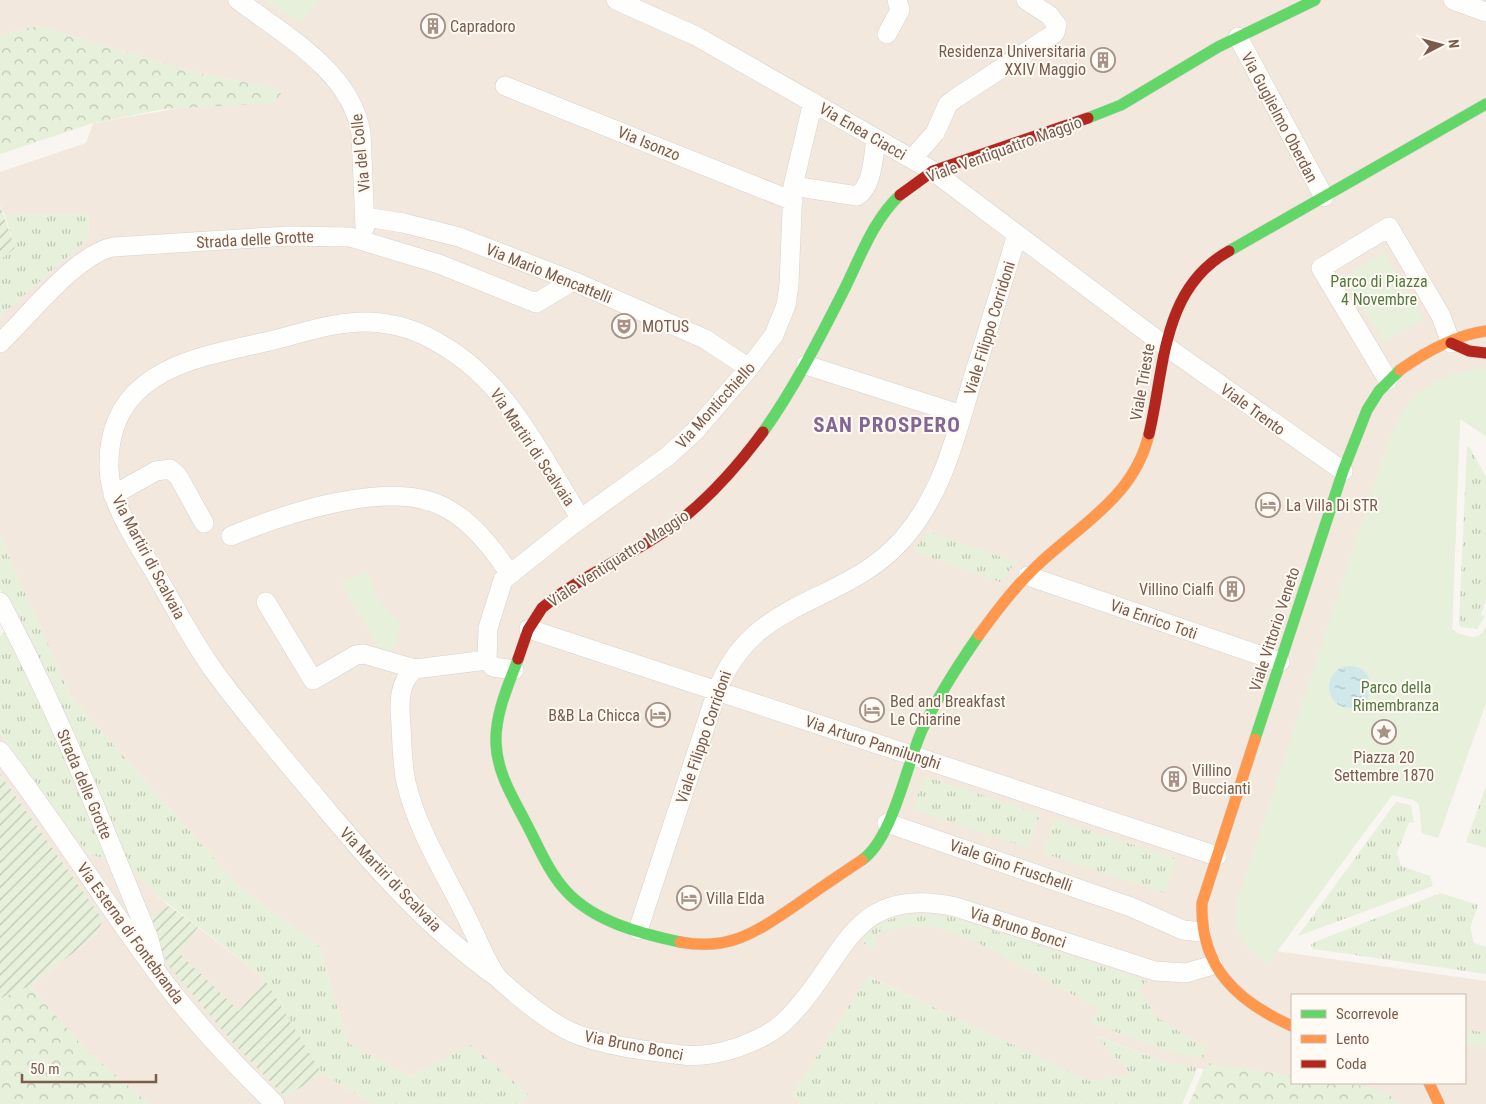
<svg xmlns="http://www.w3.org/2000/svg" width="1486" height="1104" font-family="'Roboto Condensed',sans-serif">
  <defs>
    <pattern id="grass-tufts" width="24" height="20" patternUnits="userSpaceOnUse" patternTransform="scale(1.25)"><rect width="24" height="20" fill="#e7f0db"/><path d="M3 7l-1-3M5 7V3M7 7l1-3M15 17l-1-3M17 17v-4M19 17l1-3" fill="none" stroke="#c0c6b4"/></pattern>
    <pattern id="forest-crowns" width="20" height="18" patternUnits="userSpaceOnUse" patternTransform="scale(1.25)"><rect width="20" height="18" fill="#e7f0db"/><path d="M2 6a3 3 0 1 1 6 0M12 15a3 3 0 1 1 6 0" fill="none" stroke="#c0c6b4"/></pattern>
    <pattern id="garden-furrows" width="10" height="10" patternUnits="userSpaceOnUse" patternTransform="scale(1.25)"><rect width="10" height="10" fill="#e7f0db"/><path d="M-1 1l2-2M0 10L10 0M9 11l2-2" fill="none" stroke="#c0c6b4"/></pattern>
    <pattern id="water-ripples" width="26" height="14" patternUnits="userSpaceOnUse" patternTransform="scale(1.25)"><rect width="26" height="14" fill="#d0e8ea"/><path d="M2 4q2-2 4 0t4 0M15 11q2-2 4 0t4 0" fill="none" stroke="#aebfc0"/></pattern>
  </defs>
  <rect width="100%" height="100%" fill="#f9f5f0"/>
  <path fill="#f2e8de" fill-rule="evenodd" d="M0 0H1486V436L1460 419 1452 629 1457 633 1474 638 1482 635 1486 627V703L1438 838 1422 833 1419 804 1414 800 1392 795 1276 951 1486 981V1104H1189L1204 1069 1164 1062 1097 1036 1133 1076 1089 1082 869 976 792 1095 800 1104H522L528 1094 471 1046 410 1076 348 1043 319 946 239 887 71 697 0 536V316L88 239 89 214 5 215 0 205V172L86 143 93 123 284 90 198 73 37 26 0 35ZM1292 995H1465V1083H1292Z
    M0 733 88 854 124 861 153 892 169 906 261 975 322 1074 374 1104H150L86 1050 30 986 95 936 103 920 0 774Z"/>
  <path fill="url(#grass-tufts)" d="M89 214 88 239 0 316V260L15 248 5 215Z
    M1467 446 1470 448 1486 477V600L1481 615 1485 616 1477 629 1461 627 1459 624Z
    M929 532 1016 562 1000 582 912 551Z
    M0 536 71 697 239 887 319 946 348 1043 410 1076 471 1045 528 1094 522 1104H374L322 1074 261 975 153 892 124 861 41 670 0 589Z
    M10 628 108 859 88 854 0 733V636Z
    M924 776 1040 814 1029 848 913 809Z
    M1486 786V848L1466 842Z
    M1396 802 1411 805 1414 823 1409 822 1397 853 1401 866 1430 876 1433 886 1298 936Z
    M1054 819 1176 859 1165 893 1043 853Z
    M1441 893 1478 905 1470 928 1474 943 1486 947V974L1314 949 1311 946 1312 943Z
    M921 914 952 917 1147 981 1139 989 1156 1017 1206 1048 1203 1058 1177 1054 1089 1022 1099 1009 978 943 954 933 929 926H913L878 932 874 950 862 942C865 920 904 916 921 914Z
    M868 976 1089 1081 1132 1075 1096 1036 1164 1062 1198 1067 1182 1104H800L792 1095Z
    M1465 1029 1486 1033V1047L1465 1044Z"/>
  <path fill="url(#forest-crowns)" d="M37 26 198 73 284 90 273 103 164 109 93 123 0 154V35Z
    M30 986 86 1050 150 1104H0V998Z
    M1207 1063 1292 1076V1083C1323 1083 1379 1079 1400 1104H1189Z"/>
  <path fill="#e7f0db" d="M264 0H319L301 23Z
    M1384 253 1424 319 1384 342 1343 277Z
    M1477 369H1486V436L1460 419 1452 629C1464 639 1478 642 1486 627V703L1438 838 1422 833 1419 804 1414 800 1392 795 1268 964C1241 946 1231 931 1238 898L1390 437C1408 394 1431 377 1477 369Z
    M369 573 375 595 400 624 397 644 388 652 379 647 340 582C351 580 359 574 369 573Z"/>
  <path fill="url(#garden-furrows)" d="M0 205 15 248 0 260Z
    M0 774 103 920 95 936 30 986 0 998Z
    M169 906 198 927 179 953 239 1011 265 980 322 1074 285 1097 234 1044 169 966 146 919Z"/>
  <path fill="url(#water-ripples)" d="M1329 687a21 21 0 1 1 42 0a21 21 0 1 1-42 0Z"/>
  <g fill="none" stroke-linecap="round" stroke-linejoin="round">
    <defs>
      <path id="street" d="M238 0C284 35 351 71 361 133L365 227
        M616 0 696 36 933 171 1164 345 1343 471
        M1453 0 1486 12
        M887 34 900 10 897 0
        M1238 37 1324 197
        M505 86 793 201
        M912 159 935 133 948 104 956 98 1055 33 1057 25 1049 15 1026 0
        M793 186 857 196C873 186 873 157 876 140
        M366 217 403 223 459 237 573 281 705 339 749 368
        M0 343C29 316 75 255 113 247L288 236 350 237 439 264 536 303 573 281
        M806 365 962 415
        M1388 380 1321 268 1389 227 1441 316 1451 343
        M113 495 156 471 170 469 178 476 204 523
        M231 536C284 514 387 479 442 506 470 519 492 547 509 573
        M1028 576 1280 662
        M0 602C58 711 103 825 149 939L155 963
        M266 602 313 680 356 655 364 654 415 669
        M529 629 1217 856
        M487 660 415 669C398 682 399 705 401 725 402 744 402 763 406 782 417 830 446 875 467 918 475 933 489 970 500 980 521 999 546 1020 571 1032 603 1046 648 1051 683 1055 702 1057 721 1053 739 1047 757 1040 775 1032 788 1018 846 960 850 883 956 907L1155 971 1186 973 1213 965
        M514 670 493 667 487 660 488 628 503 580 572 525 668 456 695 431 749 368 774 335 786 305 789 285 793 186 813 102
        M0 751C55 822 102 899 156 971 191 1019 233 1063 275 1104
        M887 823 1131 907 1183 930 1201 932
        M638 930 717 691C753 596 842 607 902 540 943 494 956 435 973 378 988 330 1003 282 1017 234
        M498 978C428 929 370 862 316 797 281 755 246 715 214 671 193 642 176 609 158 578 143 552 121 520 113 492 108 477 108 457 111 441 125 364 211 355 274 340 305 332 337 321 369 322 394 323 420 331 442 345 508 383 541 456 581 519"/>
      <path id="fast" d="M1088 118 1121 105 1218 47 1315 0
        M1229 251 1486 104
        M763 432C795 387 819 339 844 290 860 258 873 220 900 195
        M518 659C508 686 495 714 496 743 497 772 512 796 525 821 538 845 548 872 567 892 595 922 642 934 680 942
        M1255 739 1343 471 1367 410 1379 391 1400 370
        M862 860C893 838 906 766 922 730 938 696 958 665 979 635"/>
      <path id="slow" d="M1400 370C1424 353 1456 335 1486 331
        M979 635C998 609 1017 584 1041 562 1083 523 1135 495 1149 434
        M1255 739 1202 903C1200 967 1236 1001 1292 1026
        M680 942C731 952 759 930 799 903 820 888 841 874 862 860
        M1429 1083 1439 1104"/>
      <path id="jam" d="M900 195 933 171 1088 118
        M1451 343 1469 351 1486 353
        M1149 434C1165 368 1161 289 1229 251
        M518 659 528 630 542 608C581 575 632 556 674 525 709 499 737 467 763 432"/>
    </defs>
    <use href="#street" stroke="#d7d1cb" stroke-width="20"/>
    <use href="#fast" stroke="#d9d2cb" stroke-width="12"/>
    <use href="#slow" stroke="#d9d2cb" stroke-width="12"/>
    <use href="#jam" stroke="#d9d2cb" stroke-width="12"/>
    <use href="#street" stroke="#fefefd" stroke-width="19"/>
    <use href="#fast" stroke="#63d668" stroke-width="11"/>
    <use href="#slow" stroke="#ff974d" stroke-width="11"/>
    <use href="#jam" stroke="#b3261e" stroke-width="11"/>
  </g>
  <defs>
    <symbol id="building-ring" viewBox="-11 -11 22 22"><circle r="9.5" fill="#fffaf3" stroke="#a69286" stroke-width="1.5"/><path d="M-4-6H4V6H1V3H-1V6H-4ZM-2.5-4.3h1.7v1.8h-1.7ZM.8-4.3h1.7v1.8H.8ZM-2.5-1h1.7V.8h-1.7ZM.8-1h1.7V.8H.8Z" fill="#a69286"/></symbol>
    <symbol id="theatre-ring" viewBox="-11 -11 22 22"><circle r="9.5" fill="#fffaf3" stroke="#a69286" stroke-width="1.5"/><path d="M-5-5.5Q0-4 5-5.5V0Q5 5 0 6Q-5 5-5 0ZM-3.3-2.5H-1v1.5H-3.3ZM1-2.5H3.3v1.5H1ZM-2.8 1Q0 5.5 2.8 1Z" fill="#a69286"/></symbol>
    <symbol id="hotel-ring" viewBox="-11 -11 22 22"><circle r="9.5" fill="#fffaf3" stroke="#a69286" stroke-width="1.5"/><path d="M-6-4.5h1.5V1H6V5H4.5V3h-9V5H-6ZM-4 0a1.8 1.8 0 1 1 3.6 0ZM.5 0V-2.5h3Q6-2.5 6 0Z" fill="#a69286"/></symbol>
    <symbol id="sight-ring" viewBox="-11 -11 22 22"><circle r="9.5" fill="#fffaf3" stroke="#a69286" stroke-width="1.5"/><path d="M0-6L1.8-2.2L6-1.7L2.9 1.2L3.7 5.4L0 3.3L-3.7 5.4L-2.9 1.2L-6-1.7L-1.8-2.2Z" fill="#a69286"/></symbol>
  </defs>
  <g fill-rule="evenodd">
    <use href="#building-ring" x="419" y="12" width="28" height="28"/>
    <use href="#building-ring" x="1089" y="46" width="28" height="28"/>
    <use href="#theatre-ring" x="610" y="312" width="28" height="28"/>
    <use href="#hotel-ring" x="1254" y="491" width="28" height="28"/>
    <use href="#building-ring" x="1218" y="575" width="28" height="28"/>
    <use href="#hotel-ring" x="858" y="696" width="28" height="28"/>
    <use href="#hotel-ring" x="644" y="701" width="28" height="28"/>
    <use href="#sight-ring" x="1370" y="718" width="28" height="28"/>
    <use href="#building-ring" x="1160" y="765" width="28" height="28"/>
    <use href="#hotel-ring" x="675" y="884" width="28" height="28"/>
  </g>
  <g text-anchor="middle" stroke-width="4" stroke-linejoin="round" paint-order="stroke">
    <g font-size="16" fill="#7a5c4d" stroke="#fffaf3" text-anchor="start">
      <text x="450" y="32">Capradoro</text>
      <text x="1086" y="57" text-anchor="end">Residenza Universitaria<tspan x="1086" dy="18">XXIV Maggio</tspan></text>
      <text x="642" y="332">MOTUS</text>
      <text x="1286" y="511">La Villa Di STR</text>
      <text x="1214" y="595" text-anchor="end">Villino Cialfi</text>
      <text x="890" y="707">Bed and Breakfast<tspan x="890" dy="18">Le Chiarine</tspan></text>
      <text x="640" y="721" text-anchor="end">B&amp;B La Chicca</text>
      <text x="1384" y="763" text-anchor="middle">Piazza 20<tspan x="1384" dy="18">Settembre 1870</tspan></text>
      <text x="1192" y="776">Villino<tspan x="1192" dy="18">Buccianti</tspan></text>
      <text x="706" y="904">Villa Elda</text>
    </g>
    <g font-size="16" fill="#7a5c4d" stroke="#fffaf3">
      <text transform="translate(1280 117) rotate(62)" y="6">Via Guglielmo Oberdan</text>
      <text transform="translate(863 131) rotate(30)" y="6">Via Enea Ciacci</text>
      <text transform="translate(649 143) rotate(22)" y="6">Via Isonzo</text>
      <text transform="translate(1004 149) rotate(-20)" y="6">Viale Ventiquattro Maggio</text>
      <text transform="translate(360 153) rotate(-96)" y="6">Via del Colle</text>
      <text transform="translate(255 239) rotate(-3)" y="6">Strada delle Grotte</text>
      <text transform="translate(549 273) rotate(22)" y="6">Via Mario Mencattelli</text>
      <text transform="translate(989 328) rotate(-73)" y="6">Viale Filippo Corridoni</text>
      <text transform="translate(1142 382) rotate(-80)" y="6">Viale Trieste</text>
      <text transform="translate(715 405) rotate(-48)" y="6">Via Monticchiello</text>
      <text transform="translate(1253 409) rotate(36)" y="6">Viale Trento</text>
      <text transform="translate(533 447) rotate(56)" y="6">Via Martiri di Scalvaia</text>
      <text transform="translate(149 557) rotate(62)" y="6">Via Martiri di Scalvaia</text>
      <text transform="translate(618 558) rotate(-33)" y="6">Viale Ventiquattro Maggio</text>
      <text transform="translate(1154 619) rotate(19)" y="6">Via Enrico Toti</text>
      <text transform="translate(1274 629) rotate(-72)" y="6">Viale Vittorio Veneto</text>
      <text transform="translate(703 737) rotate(-71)" y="6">Viale Filippo Corridoni</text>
      <text transform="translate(873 742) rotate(18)" y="6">Via Arturo Pannilunghi</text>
      <text transform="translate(85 784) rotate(67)" y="6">Strada delle Grotte</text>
      <text transform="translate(1011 865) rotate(19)" y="6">Viale Gino Fruschelli</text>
      <text transform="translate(391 879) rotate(46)" y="6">Via Martiri di Scalvaia</text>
      <text transform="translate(1018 927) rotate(18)" y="6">Via Bruno Bonci</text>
      <text transform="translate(131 933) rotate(54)" y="6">Via Esterna di Fontebranda</text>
      <text transform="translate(634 1045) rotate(11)" y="6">Via Bruno Bonci</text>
    </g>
    <g font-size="16" fill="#537a41" stroke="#fffaf3">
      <text x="1379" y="287">Parco di Piazza<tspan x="1379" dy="18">4 Novembre</tspan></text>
      <text x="1396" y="693">Parco della<tspan x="1396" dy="18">Rimembranza</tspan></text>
    </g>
    <g font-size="21" font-weight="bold" letter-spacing="1" fill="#846695" stroke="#fffaf3">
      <text x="887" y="432">SAN PROSPERO</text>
    </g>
  </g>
  <rect x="1291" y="994" width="175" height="90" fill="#fffaf3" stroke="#cabbb1"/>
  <rect x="1301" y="1010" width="25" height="8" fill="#63d668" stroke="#cabbb1"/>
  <text x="1336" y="1019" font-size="15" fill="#7a5c4d">Scorrevole</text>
  <rect x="1301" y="1035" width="25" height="8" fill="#ff974d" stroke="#cabbb1"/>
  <text x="1336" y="1044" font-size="15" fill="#7a5c4d">Lento</text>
  <rect x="1301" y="1060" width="25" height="8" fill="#b3261e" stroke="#cabbb1"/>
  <text x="1336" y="1069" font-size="15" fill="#7a5c4d">Coda</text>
  <g transform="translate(1441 45) rotate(84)" stroke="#fffaf3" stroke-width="4" paint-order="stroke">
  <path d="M0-4L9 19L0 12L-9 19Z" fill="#7a5c4d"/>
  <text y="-8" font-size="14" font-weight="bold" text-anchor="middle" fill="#7a5c4d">N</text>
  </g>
  <path d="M22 1074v8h134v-8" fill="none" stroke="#7a5c4d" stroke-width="2.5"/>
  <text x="30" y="1074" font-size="15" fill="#7a5c4d" stroke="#fffaf3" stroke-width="4" paint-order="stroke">50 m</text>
</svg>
